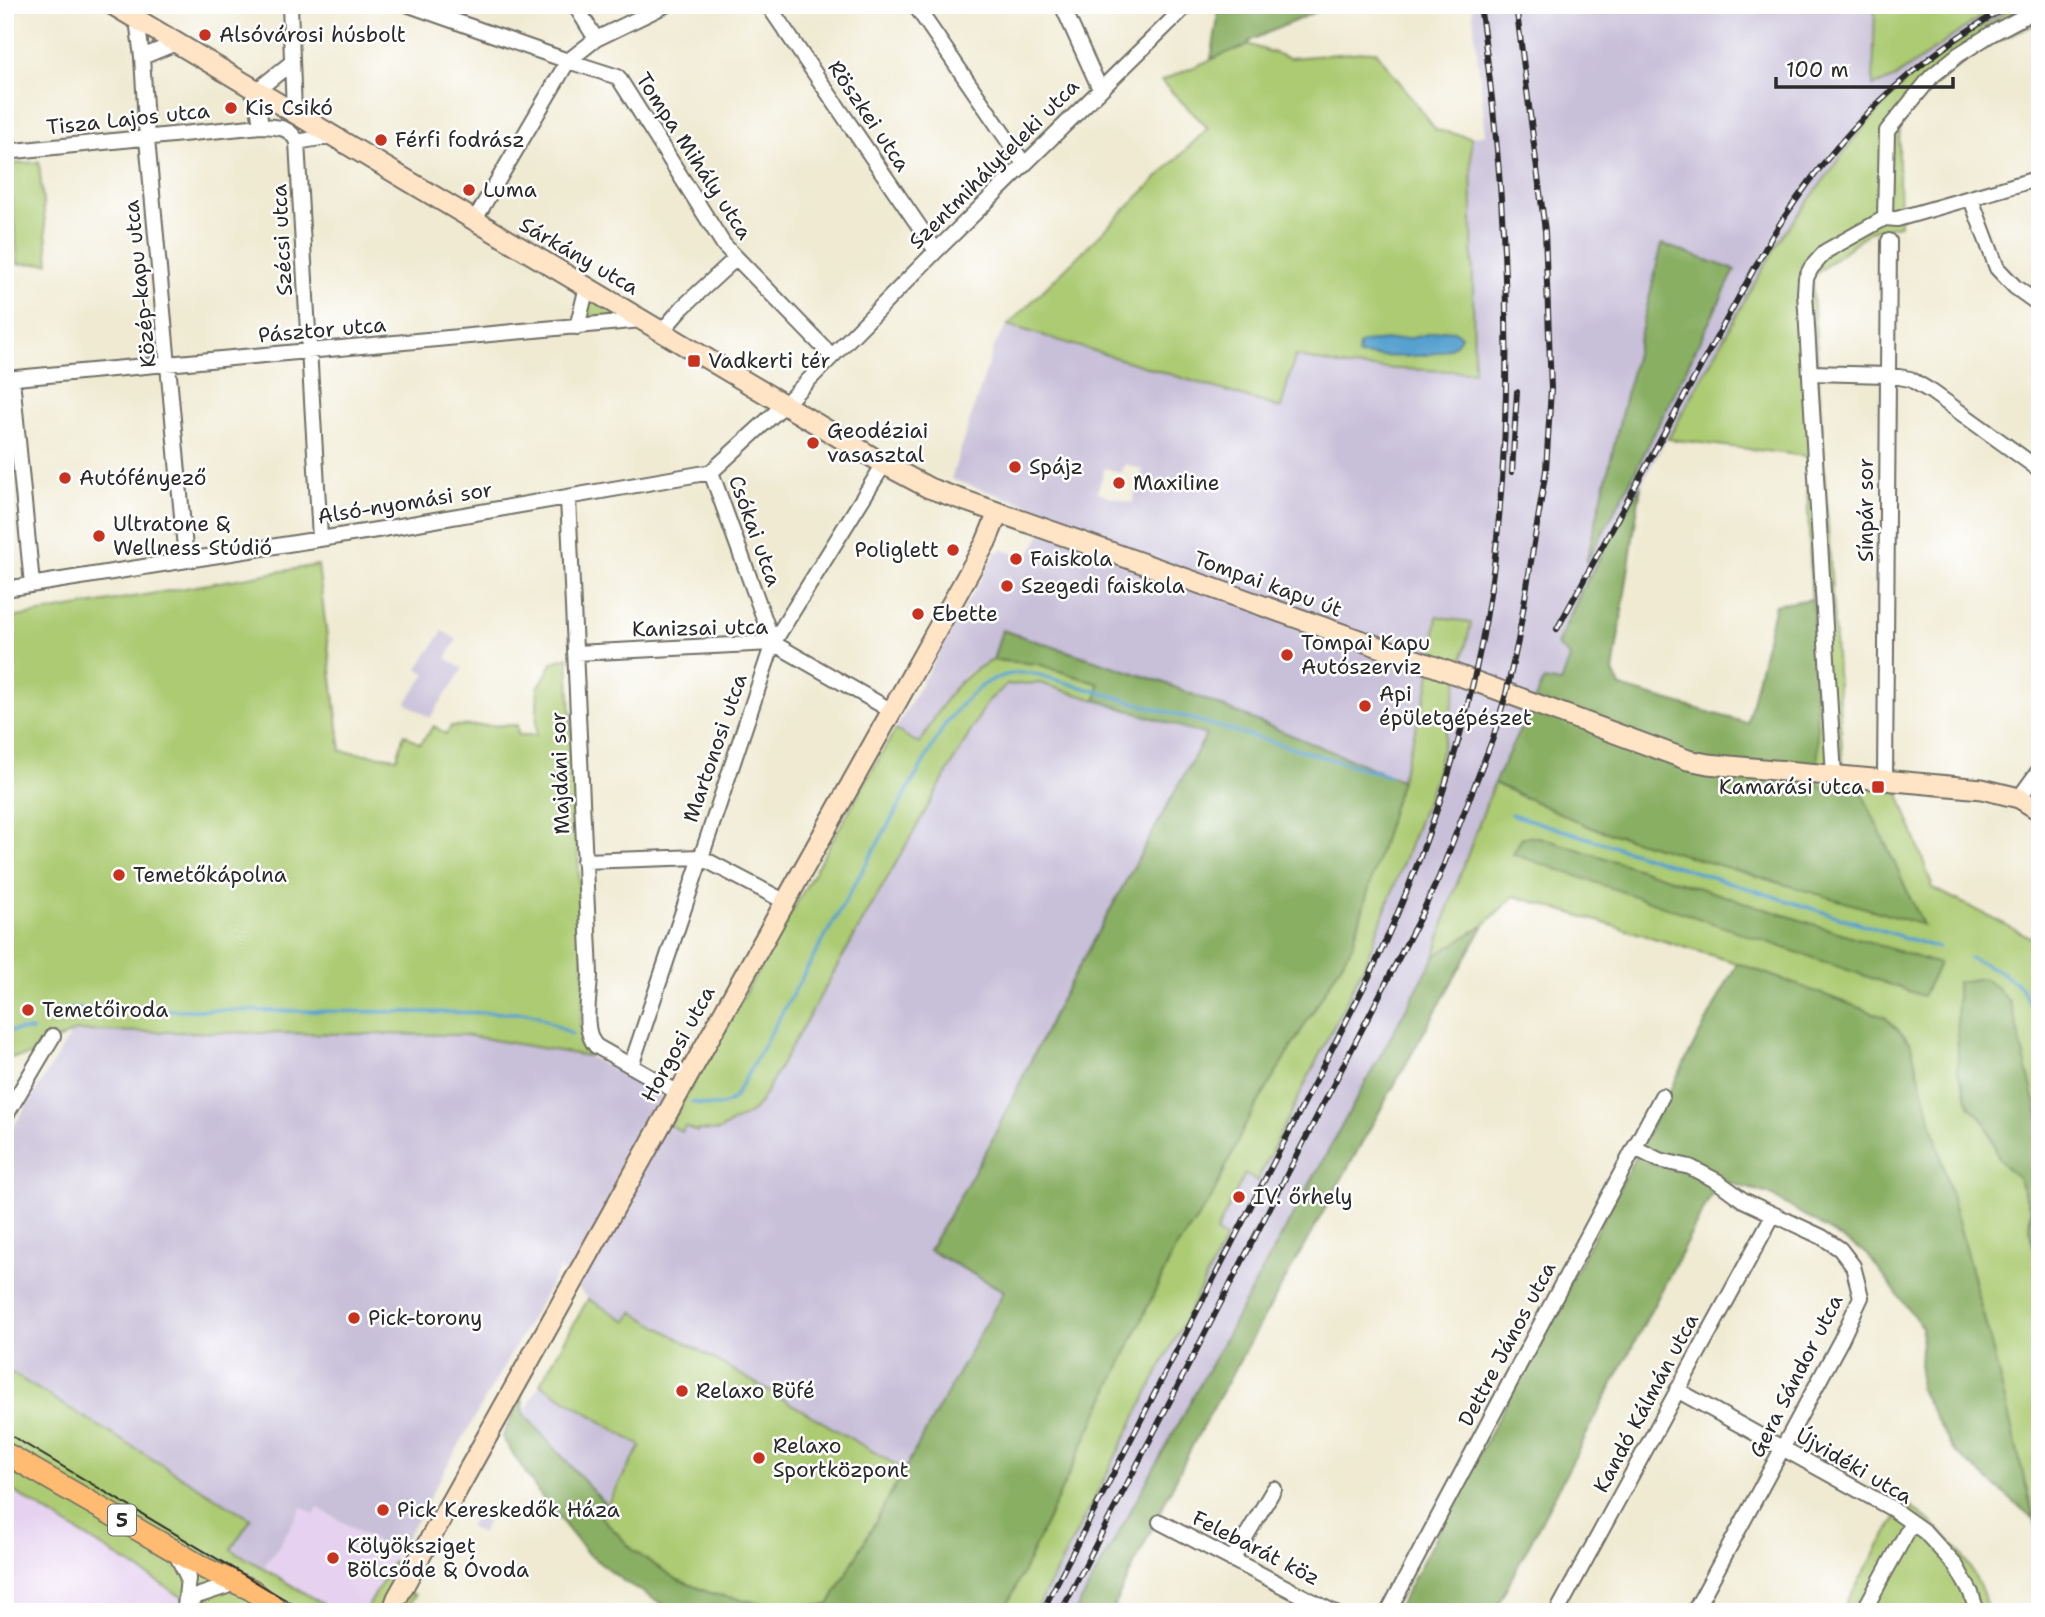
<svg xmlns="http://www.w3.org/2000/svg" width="2045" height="1617" font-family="'Shantell Sans',sans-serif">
  <rect width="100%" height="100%" fill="#fff"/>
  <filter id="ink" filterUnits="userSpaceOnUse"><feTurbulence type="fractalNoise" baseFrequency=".0143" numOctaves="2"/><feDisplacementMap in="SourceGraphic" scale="14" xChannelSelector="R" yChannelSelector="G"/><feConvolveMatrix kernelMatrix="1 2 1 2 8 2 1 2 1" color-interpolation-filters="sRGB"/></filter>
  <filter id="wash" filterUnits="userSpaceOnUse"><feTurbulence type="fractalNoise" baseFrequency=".00686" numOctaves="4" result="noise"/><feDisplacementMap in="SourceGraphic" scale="28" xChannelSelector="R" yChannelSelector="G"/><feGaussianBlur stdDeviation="1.57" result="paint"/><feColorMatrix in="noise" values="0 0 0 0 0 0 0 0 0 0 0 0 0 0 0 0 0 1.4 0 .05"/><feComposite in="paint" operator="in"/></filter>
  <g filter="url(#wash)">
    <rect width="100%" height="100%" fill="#efead1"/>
    <path fill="#e6d2f0" d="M5 1486 172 1591 206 1612H5Z
      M301 1507 317 1508 397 1554 365 1612H336L263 1568 277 1549Z"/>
    <path fill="#c8bfd8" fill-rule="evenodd" d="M1472 5H1875L1873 85 1891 80 1997 5H2017L1972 32 1905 82 1861 130 1783 235 1752 287 1581 591 1557 644 1570 657 1561 683 1537 698 1494 783 1448 908 1435 956 1075 1612H1035L1100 1490 1152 1383 1226 1239 1215 1233 1245 1173 1258 1181 1366 961 1435 778 1471 623 1437 616 1428 687 1401 780 1162 682 1002 631 993 660 966 674 944 701 920 744 895 730 996 552 1004 549 1025 560 1037 543 1051 513 951 479 994 346 1008 325 1208 128 1246 46 1289 58 1376 51 1436 130 1471 137 1486 134ZM1661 245 1735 270 1625 492 1587 559ZM1125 464 1143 470 1132 503 1097 492 1105 468 1121 473Z
      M443 631 457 640 446 658 463 669 430 718 406 703 426 674 418 668Z
      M1039 683 1206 735 1059 1002 990 1144 929 1250 1004 1290 905 1470 633 1312 627 1321 588 1299 560 1268 397 1554 318 1508 314 1514 302 1507 277 1549 263 1568 230 1549 251 1520 5 1369V1140L71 1034 75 1031 464 1035 588 1056 680 1106 682 1132 685 1126 697 1130 759 1104 988 701 1007 685Z
      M540 1384 641 1446 605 1504 524 1414Z
      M476 1515 488 1522 481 1534 469 1527Z"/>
    <path fill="#accb72" stroke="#6c7b4e" stroke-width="2" d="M1875 5H1997L1891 80 1873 86Z
      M2017 5H2040V24C2004 30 1917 89 1901 122 1897 131 1900 209 1900 225L1870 231 1812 277 1843 766 1891 771 1933 888 2036 940 2040 936V1123L2015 1019 2009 1002 1958 1071 1970 1107 1985 1121 2000 1161 2018 1178 2031 1209 2029 1228 2040 1274V1542L1992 1348 1910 1042 1885 1017 1737 963 1514 896 1484 925 1435 956 1448 908 1494 783 1525 798 1819 788 1806 456 1668 439 1752 287 1783 235 1861 130 1905 82 1972 32Z
      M1247 44 1289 58 1376 51 1436 130 1471 137 1474 372 1348 367 1295 356 1281 408 1008 325 1208 128 1161 81Z
      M39 162 49 263 18 264 8 164Z
      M590 297 619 313V319L585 320Z
      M318 565 341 751 397 758 404 734 420 744 434 726 446 734 451 726 517 725 518 735H536L538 688 553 662 568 657 585 993 580 1024 588 1056 464 1035 75 1031 27 1056 5 1058V619Z
      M1437 616 1471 623 1435 778 1366 961 1257 1181 1245 1174 1216 1232 1226 1239C1162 1363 1101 1489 1035 1612H1004L1174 1251 1211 1199 1246 1123 1352 946 1428 687Z
      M993 660 1038 664 1100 684 1096 700 1039 683 1007 685 988 701 759 1104 753 1111 718 1131 697 1130V1132L685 1126 682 1132 670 1125 895 730 920 744C941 706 952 679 993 660Z
      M588 1299 627 1321 633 1312 905 1470 829 1605 779 1607 713 1594 678 1580 635 1552 600 1516 641 1446 540 1384Z
      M5 1369 251 1519 231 1549 336 1612H206L5 1486Z
      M1905 1502C1944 1530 1977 1563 1988 1612H1841Z
      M393 1562 402 1568 395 1585 415 1595 405 1612H365Z"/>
    <path fill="#89af64" stroke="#5a6d48" stroke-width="2" d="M1216 5H1331L1251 40 1246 46 1211 59 1218 18Z
      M1662 244 1735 270 1625 492 1586 563Z
      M1641 485 1613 672 1620 687 1747 723 1775 605 1812 599 1819 787 1858 784 1923 925 1592 828 1494 783 1544 680 1561 683 1570 657 1557 645 1581 591Z
      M1002 630 1162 682 1401 780 1352 946 1246 1123 1211 1199 1174 1251 1004 1612H676L622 1580 588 1554 538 1492 502 1437 522 1397 524 1414 605 1504 600 1516 635 1552 678 1580 713 1594 779 1607 829 1605 1004 1291 929 1250 990 1144 1059 1003 1206 735 1096 700 1099 684 1038 664 993 660Z
      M1522 837H1539L1939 964 1923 996 1513 854Z
      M1484 925 1193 1444 1111 1612H1075L1435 956Z
      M1737 963 1885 1017 1910 1042 1992 1348 2034 1519 1954 1451 1919 1388 1922 1327 1867 1254 1769 1194 1719 1180 1494 1612H1396Z
      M1983 978 1997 988 2009 1002 2015 1019 2040 1123V1274L2029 1228 2031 1209 2018 1178 2000 1161 1985 1121 1970 1107 1958 1071 1957 982Z"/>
    <path fill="#57a1cf" stroke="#41667d" stroke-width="2" d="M1443 330 1454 331 1461 336C1452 363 1381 356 1358 355L1359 345 1364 342 1412 338Z"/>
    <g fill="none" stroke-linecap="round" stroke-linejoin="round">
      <path stroke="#57a1cf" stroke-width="3.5" d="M1511 814 1938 948
        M1970 958C2011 975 2029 985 2040 1031
        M54 1018 68 1009 526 1013 536 1015 572 1034
        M5 1031 32 1030
        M692 1102C707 1106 722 1110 734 1098L944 726C967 695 990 670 1032 673L1390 776"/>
    </g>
  </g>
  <g filter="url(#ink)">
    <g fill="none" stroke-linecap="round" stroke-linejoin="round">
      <defs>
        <path id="street" d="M135 5 142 57 147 139 186 559
          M290 5 294 113
          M409 5 568 61 474 221
          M575 5 596 39 568 61 618 77 724 245 831 355
          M768 5 936 251
          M915 5 1024 164
          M1062 5 1100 89
          M596 39 666 5
          M142 57 176 43
          M261 126C277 127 290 126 297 142
          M5 152 261 126 256 91 291 63
          M1971 199 1997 268 2015 287 2040 305
          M1885 218 1887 131 1932 76 1958 55 1991 34 2040 8
          M577 327 587 287
          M662 331 683 307 735 259
          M1811 373 1888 375 1910 379 1932 392 2040 470
          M5 379 642 320
          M12 379 32 584
          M711 472 773 643
          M568 498 590 974C590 994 581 1030 596 1046L677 1092
          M320 538 297 142 332 136
          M5 589 383 529 711 472 785 404 936 251 1187 5
          M576 653 773 643 892 711
          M1834 776 1805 293 1806 278 1811 268 1826 251 1885 218 1897 219 2040 178
          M1885 780 1889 241
          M2019 798 2040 769
          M584 861 700 857 784 901
          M631 1066 773 643 884 464
          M5 1117 53 1036
          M1635 1148 1659 1160 1690 1167 1717 1181 1743 1200 1822 1237 1840 1249 1853 1266 1861 1297 1841 1340 1694 1612
          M1677 1390 1891 1508 1925 1532 1956 1566 1971 1593 1977 1612
          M1160 1522 1333 1612
          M176 1554 188 1578 185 1607
          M1232 1560 1274 1489
          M186 1607 197 1596 227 1586
          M1388 1612 1662 1096
          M1557 1612 1773 1215
          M1863 1612 1912 1523"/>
        <path id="secondary" d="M113 5 884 464 929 488 1436 667 1688 760 1708 764 1982 789 2019 798 2040 811
          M392 1612 397 1598 986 542 998 513"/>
        <path id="primary" d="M5 1453 206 1569 252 1590 279 1612"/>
      </defs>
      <use href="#street" stroke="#706e65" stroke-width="18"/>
      <use href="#secondary" stroke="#706e65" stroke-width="23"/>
      <use href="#primary" stroke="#706e65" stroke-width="24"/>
      <use href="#street" stroke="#fff" stroke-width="14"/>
      <use href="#secondary" stroke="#ffe4c6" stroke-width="19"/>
      <use href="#primary" stroke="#ffbb71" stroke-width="21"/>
      <path stroke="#2b2b2b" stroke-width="2" d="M5 1432 306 1612"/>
      <defs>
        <path id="rail" d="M1512 472 1517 392
          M1557 629 1771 238C1831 141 1910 60 2011 5
          M1042 1612 1370 975C1436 835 1484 682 1498 528 1515 355 1505 178 1480 5
          M1061 1612 1420 917 1439 877 1493 738 1506 694 1518 641 1546 470 1551 389 1545 231 1516 5"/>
      </defs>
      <use href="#rail" stroke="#2b2b2b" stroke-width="6"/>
      <use href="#rail" stroke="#fff" stroke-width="3.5" stroke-dasharray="10" stroke-linecap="butt"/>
    </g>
  </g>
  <g fill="#c8321e" stroke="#fff" stroke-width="2.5">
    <circle cx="205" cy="35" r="7"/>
    <circle cx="231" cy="108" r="7"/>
    <circle cx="381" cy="140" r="7"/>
    <circle cx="469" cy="190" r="7"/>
    <rect x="687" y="354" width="14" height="14" rx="3.5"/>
    <circle cx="813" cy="443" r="7"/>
    <circle cx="1015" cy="467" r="7"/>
    <circle cx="65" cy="478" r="7"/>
    <circle cx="1119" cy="483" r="7"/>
    <circle cx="99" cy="536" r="7"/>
    <circle cx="953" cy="550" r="7"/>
    <circle cx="1016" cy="559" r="7"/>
    <circle cx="1007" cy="586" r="7"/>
    <circle cx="918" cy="614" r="7"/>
    <circle cx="1287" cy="655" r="7"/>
    <circle cx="1365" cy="706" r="7"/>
    <rect x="1871" y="780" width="14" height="14" rx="3.5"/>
    <circle cx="119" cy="875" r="7"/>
    <circle cx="28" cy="1010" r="7"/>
    <circle cx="1239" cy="1197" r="7"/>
    <circle cx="354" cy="1318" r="7"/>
    <circle cx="682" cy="1391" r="7"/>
    <circle cx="759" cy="1458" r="7"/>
    <circle cx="383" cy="1510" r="7"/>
    <circle cx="333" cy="1558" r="7"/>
  </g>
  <g text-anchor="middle" stroke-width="5" stroke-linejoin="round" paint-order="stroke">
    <rect fill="#fff" stroke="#6b6b6b" stroke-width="2" x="108" y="1504.5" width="28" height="31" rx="5"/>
    <g font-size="19" font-weight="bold" fill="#2b2b2b">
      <text x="122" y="1527">5</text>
    </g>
    <g font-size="21" fill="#2b2b2b" stroke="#fff" text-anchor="start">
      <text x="219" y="42">Alsóvárosi húsbolt</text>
      <text x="245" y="115">Kis Csikó</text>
      <text x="395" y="147">Férfi fodrász</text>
      <text x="483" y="197">Luma</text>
      <text x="708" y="368">Vadkerti tér</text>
      <text x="827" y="438">Geodéziai<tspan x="827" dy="24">vasasztal</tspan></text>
      <text x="1029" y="474">Spájz</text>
      <text x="79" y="485">Autófényező</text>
      <text x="1133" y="490">Maxiline</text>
      <text x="113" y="531">Ultratone &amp;<tspan x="113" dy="24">Wellness Stúdió</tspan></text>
      <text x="939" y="557" text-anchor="end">Poliglett</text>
      <text x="1030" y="566">Faiskola</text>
      <text x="1021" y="593">Szegedi faiskola</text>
      <text x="932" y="621">Ebette</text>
      <text x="1301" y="650">Tompai Kapu<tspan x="1301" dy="24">Autószerviz</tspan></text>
      <text x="1379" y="701">Api<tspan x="1379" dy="24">épületgépészet</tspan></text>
      <text x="1864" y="794" text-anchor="end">Kamarási utca</text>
      <text x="133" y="882">Temetőkápolna</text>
      <text x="42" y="1017">Temetőiroda</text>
      <text x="1253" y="1204">IV. őrhely</text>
      <text x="368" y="1325">Pick-torony</text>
      <text x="696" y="1398">Relaxo Büfé</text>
      <text x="773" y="1453">Relaxo<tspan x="773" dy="24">Sportközpont</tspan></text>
      <text x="397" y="1517">Pick Kereskedők Háza</text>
      <text x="347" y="1553">Kölyöksziget<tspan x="347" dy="24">Bölcsőde &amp; Óvoda</tspan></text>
    </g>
    <g font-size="21" fill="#2b2b2b" stroke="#fff">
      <text transform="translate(869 116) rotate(56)" y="7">Röszkei utca</text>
      <text transform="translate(128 119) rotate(-6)" y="7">Tisza Lajos utca</text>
      <text transform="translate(694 156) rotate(57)" y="7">Tompa Mihály utca</text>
      <text transform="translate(994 164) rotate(-45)" y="7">Szentmihályteleki utca</text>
      <text transform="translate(282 240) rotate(-93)" y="7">Szécsi utca</text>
      <text transform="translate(579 256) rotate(30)" y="7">Sárkány utca</text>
      <text transform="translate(140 284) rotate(-96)" y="7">Közép-kapu utca</text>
      <text transform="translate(322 330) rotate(-5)" y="7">Pásztor utca</text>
      <text transform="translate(405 503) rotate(-9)" y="7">Alsó-nyomási sor</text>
      <text transform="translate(1866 510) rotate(-90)" y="7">Sínpár sor</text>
      <text transform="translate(755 531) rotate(70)" y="7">Csókai utca</text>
      <text transform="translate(1268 584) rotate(20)" y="7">Tompai kapu út</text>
      <text transform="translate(700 628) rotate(-1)" y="7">Kanizsai utca</text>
      <text transform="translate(715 748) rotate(-71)" y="7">Martonosi utca</text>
      <text transform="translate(560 773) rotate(-92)" y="7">Majdáni sor</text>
      <text transform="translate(678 1044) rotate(-61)" y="7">Horgosi utca</text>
      <text transform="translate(1507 1344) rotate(-62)" y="7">Dettre János utca</text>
      <text transform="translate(1796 1376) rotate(-63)" y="7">Gera Sándor utca</text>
      <text transform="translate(1646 1403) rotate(-62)" y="7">Kandó Kálmán utca</text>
      <text transform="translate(1854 1466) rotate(30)" y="7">Újvidéki utca</text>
      <text transform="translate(1256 1548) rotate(27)" y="7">Felebarát köz</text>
    </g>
  </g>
  <rect width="2045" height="1617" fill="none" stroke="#fff" stroke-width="28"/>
  <path d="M1776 77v10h177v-10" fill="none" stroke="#2b2b2b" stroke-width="3.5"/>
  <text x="1786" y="77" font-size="21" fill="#2b2b2b" stroke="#ffffff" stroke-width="5" paint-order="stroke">100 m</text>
</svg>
